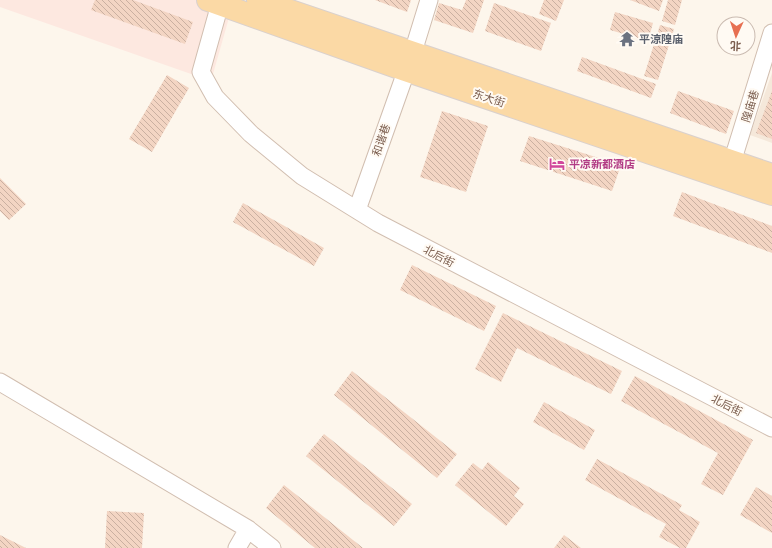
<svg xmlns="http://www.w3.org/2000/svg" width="772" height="548" font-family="Commissioner,'Noto Sans SC',sans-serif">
  <defs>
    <pattern id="building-back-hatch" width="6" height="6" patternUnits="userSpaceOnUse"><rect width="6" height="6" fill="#f3d5c3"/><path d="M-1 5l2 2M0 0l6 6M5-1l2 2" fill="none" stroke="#cab0a1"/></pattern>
  </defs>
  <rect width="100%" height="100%" fill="#fdf6ec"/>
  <path fill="#f5e8da" d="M772 73V143L750 135Z"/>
  <path fill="#fde8e0" d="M0 0H234L211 81 0 7Z"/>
  <path fill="url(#building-back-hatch)" d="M95 0H133L193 22 185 44 91 10Z
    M375 0H411L407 12Z
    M466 0H484L473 33 434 20 439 3 462 10Z
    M544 0H564L556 21 539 14Z
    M630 0H663L659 11Z
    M668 0H682L675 25 662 21Z
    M494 3 551 23 541 51 485 31Z
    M615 12 653 23 648 41 610 30Z
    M660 25 674 29 658 80 644 76Z
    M582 57 656 84 651 98 577 71Z
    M167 75 189 88 152 152 129 139Z
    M678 91 734 111 726 134 670 113Z
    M772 91V139L756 133Z
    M442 111 488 126 466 192 420 177Z
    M529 136 621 165 612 191 520 161Z
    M0 178 26 204 9 220 0 211Z
    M682 192 772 226V253L673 216Z
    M243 203 324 248 314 266 233 222Z
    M412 265 496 306 484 331 400 290Z
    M503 313 622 371 611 394 517 348 501 382 475 369Z
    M352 371 457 454 437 478 334 395Z
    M635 376 753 440 723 495 701 484 718 453 621 401Z
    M544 402 595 430 584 450 533 422Z
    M324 434 412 504 394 526 306 456Z
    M597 459 682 505 679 510 700 522 686 548H680L659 537 666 524 585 480Z
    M488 462 520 488 514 496 524 504 506 526 455 485 473 463 482 470Z
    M284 485 363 548H315L266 508Z
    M756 487 772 496V533L740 515Z
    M107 511 144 513 142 548H105Z
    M0 535 26 548H0Z
    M564 535 581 548H554Z"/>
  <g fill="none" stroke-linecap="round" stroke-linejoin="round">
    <defs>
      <path id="minor" d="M220 4 201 72 215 97 251 134 302 176 378 223 772 428
        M729 172 772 33
        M357 210 413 52 429 0
        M0 382 248 529 272 548
        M237 548 248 529"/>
      <path id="major" d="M208 0 405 70 772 194
        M258 0 772 175"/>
    </defs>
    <use href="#minor" stroke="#d1beb0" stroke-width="19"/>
    <use href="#major" stroke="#dad1cd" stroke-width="24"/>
    <use href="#minor" stroke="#fff" stroke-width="17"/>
    <use href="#major" stroke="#fbd9a5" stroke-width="22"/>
  </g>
  <defs>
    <symbol id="temple-bare" viewBox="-9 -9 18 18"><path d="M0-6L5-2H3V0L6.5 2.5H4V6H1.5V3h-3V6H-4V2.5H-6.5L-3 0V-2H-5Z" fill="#6b7280" stroke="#fffaf3" stroke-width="2.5" paint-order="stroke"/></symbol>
    <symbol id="hotel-bare" viewBox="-9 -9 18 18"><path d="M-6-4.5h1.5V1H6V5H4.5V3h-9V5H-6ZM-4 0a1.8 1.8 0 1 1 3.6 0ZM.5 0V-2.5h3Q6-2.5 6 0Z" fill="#d1479c" stroke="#fffaf3" stroke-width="2.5" paint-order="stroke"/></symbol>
  </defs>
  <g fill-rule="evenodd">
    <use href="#temple-bare" x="616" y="28" width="22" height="22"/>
    <use href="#hotel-bare" x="546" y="153" width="22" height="22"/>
  </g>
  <g text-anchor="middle" stroke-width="4" stroke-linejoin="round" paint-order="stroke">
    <g font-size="11" font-weight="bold" fill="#5b616d" stroke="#fffaf3" text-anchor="start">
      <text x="639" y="43">平涼隍庙</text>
    </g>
    <g font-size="11" fill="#7a5c4d" stroke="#fffaf3">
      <text transform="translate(489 98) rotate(19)" y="4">东大街</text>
      <text transform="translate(750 106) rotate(-73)" y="4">隍庙巷</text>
      <text transform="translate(381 140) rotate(-71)" y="4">和谐巷</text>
      <text transform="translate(439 256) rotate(28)" y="4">北后街</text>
      <text transform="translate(727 405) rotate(27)" y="4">北后街</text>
    </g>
    <g font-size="11" font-weight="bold" fill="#b23c85" stroke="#fffaf3" text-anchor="start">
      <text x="569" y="168">平凉新都酒店</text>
    </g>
  </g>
  <g transform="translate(736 36) rotate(183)"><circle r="19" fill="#fffaf3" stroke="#cabbb1"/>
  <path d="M0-3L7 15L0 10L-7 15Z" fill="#e76f51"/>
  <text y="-6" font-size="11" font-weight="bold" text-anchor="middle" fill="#7a5c4d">北</text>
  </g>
</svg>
